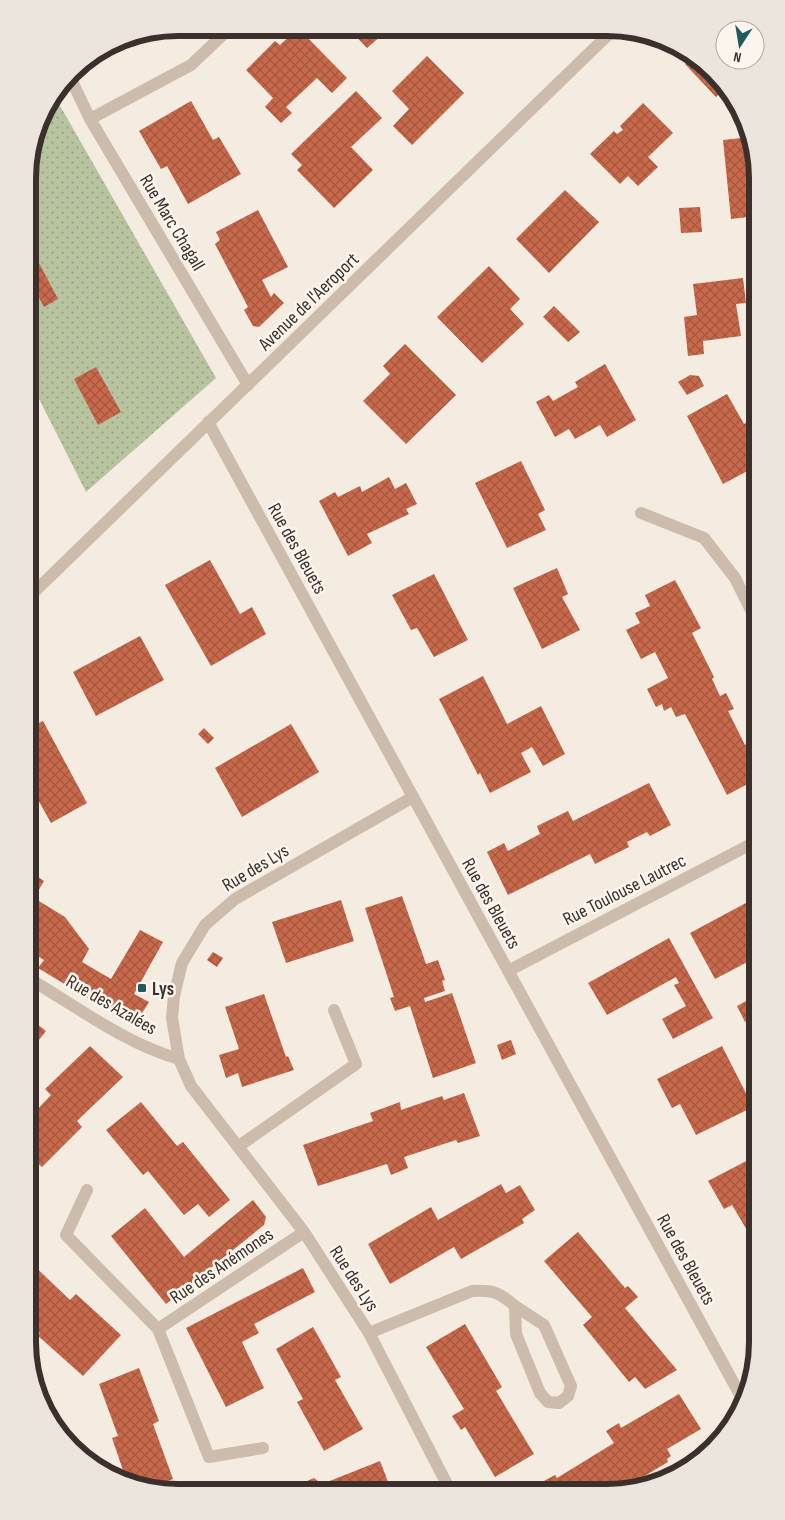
<svg xmlns="http://www.w3.org/2000/svg" width="785" height="1520" font-family="'Sofia Sans Condensed',sans-serif">
  <defs>
    <pattern id="garden-dots" width="8" height="8" patternUnits="userSpaceOnUse" patternTransform="scale(1.25)"><rect width="8" height="8" fill="#b8c4a0"/><path d="M2 2h.1M6 6h.1" fill="none" stroke="#97a083" stroke-width="1.8" stroke-linecap="round"/></pattern>
    <pattern id="building-cross-hatch" width="8" height="8" patternUnits="userSpaceOnUse" patternTransform="scale(1.25)"><rect width="8" height="8" fill="#c8694b"/><path d="M0 0l8 8M0 8l8-8" fill="none" stroke="#a4573f"/></pattern>
  </defs>
  <rect width="100%" height="100%" fill="#f4ebe1"/>
  <path fill="url(#garden-dots)" d="M55 97 216 378 86 492 29 379V159L43 112Z"/>
  <path fill="url(#building-cross-hatch)" d="M298 28 347 78 332 93 317 78 286 107 292 113 281 123 265 107 273 98 246 70 275 41 280 45Z
    M349 29H389L367 48Z
    M427 56 464 93 412 145 393 126 409 109 392 91Z
    M691 58 706 65 723 90 716 97 685 64Z
    M356 91 382 118 351 147 373 170 334 208 297 170 302 165 291 154Z
    M191 101 213 140 219 137 241 174 188 204 167 166 161 169 139 131Z
    M643 103 673 133 648 157 658 167 638 186 628 176 620 184 590 154 614 131 617 134 623 130 620 126Z
    M751 137 757 179V216L731 219 723 140Z
    M565 190 599 222 549 273 516 239Z
    M700 207 702 232 681 233 679 208Z
    M258 210 288 267 262 280 271 297 274 293 284 303 259 327 253 326 244 310 248 307 215 244 220 240 216 232Z
    M39 263 58 299 44 307 36 292 33 293 29 285V269Z
    M489 266 520 299 510 309 524 324 482 363 437 317Z
    M743 278 746 303 736 304 741 336 703 341 704 354 688 356 684 317 697 315 693 284Z
    M554 306 580 332 568 342 543 317Z
    M405 344 456 395 406 444 363 401 390 374 383 366Z
    M605 364 636 420 607 437 600 425 575 439 569 429 555 437 536 402 549 395 553 401 578 387 575 382Z
    M96 367 121 412 98 425 74 379Z
    M690 375 699 376 704 386 687 395 678 382Z
    M727 394 744 424 755 417 757 421V466L723 484 687 416Z
    M521 461 545 510 538 514 546 530 507 548 475 483Z
    M389 477 395 489 406 483 417 504 406 509 409 514 367 534 372 543 348 556 319 501 335 492 338 497 360 486 362 492Z
    M210 560 240 614 252 607 266 634 211 666 165 585Z
    M557 568 568 594 562 597 580 630 542 649 513 588Z
    M434 574 468 640 434 657 417 628 411 630 392 595Z
    M675 580 701 628 692 633 714 677 712 679 720 696 726 693 734 709 728 711 745 745 751 741 757 753V779L727 795 685 714 676 717 671 707 664 711 662 704 656 707 647 689 668 678 655 652 641 659 626 630 640 623 635 613 650 606 645 595Z
    M140 636 164 680 96 716 73 672Z
    M483 676 507 724 541 706 565 754 543 766 532 747 521 753 531 772 490 793 480 773 478 775 439 699Z
    M43 721 87 803 51 823 28 782V728Z
    M291 724 319 772 242 817 215 768Z
    M204 728 214 738 208 744 198 734Z
    M649 783 671 825 650 836 647 832 627 842 629 847 595 864 590 854 508 895 487 852 504 843 508 851 540 834 537 826 568 811 573 821Z
    M28 870 44 881 34 898 65 917 89 949 82 962 111 979 140 930 163 942 134 994 149 1002 134 1026 38 968 44 960 28 950Z
    M402 896 426 964 438 960 445 980 442 981 445 991 424 998 425 1002 452 993 476 1063 433 1078 410 1006 395 1011 390 998 394 997 365 908Z
    M757 897V957L715 979 690 933Z
    M341 900 354 941 286 963 272 922Z
    M669 938 713 1018 673 1039 662 1019 686 1006 674 985 679 983 676 977 607 1015 588 983Z
    M213 952 223 958 217 967 207 960Z
    M264 994 286 1057 288 1056 294 1070 242 1087 238 1073 226 1078 219 1055 239 1049 225 1007Z
    M757 995V1016L745 1022 737 1006Z
    M28 1017 46 1031 28 1054Z
    M511 1040 516 1054 502 1060 497 1045Z
    M90 1046 123 1077 77 1121 82 1127 42 1167 36 1162 28 1170V1119L51 1095 45 1089Z
    M722 1046 753 1107 696 1135 680 1104 672 1108 657 1079Z
    M464 1093 480 1136 458 1143 456 1140 404 1157 408 1168 391 1175 387 1164 318 1186 303 1145 373 1121 370 1113 400 1102 401 1110 442 1096 444 1100Z
    M141 1102 177 1146 183 1142 230 1200 209 1217 198 1204 184 1215 148 1171 143 1175 106 1130Z
    M752 1158 757 1169V1247L732 1205 724 1209 708 1181Z
    M501 1184 506 1193 520 1185 535 1210 522 1219 524 1223 461 1259 454 1247 390 1284 368 1244 431 1207 438 1220Z
    M253 1200 266 1217 264 1225 166 1304 111 1236 145 1208 184 1257Z
    M578 1232 625 1288 628 1286 638 1297 625 1308 677 1370 645 1389 635 1377 629 1382 583 1325 592 1317 544 1261Z
    M28 1260 70 1300 76 1294 121 1335 83 1376 37 1335 40 1333 28 1322Z
    M303 1268 315 1292 254 1324 259 1333 242 1342 264 1388 226 1407 186 1328Z
    M465 1324 502 1387 496 1391 534 1454 495 1477 465 1427 461 1430 452 1416 464 1409 426 1347Z
    M313 1327 341 1377 335 1380 363 1429 324 1451 297 1402 303 1399 276 1349Z
    M139 1368 159 1421 153 1424 173 1479 148 1488 127 1482 112 1438 118 1436 99 1384Z
    M679 1394 701 1429 667 1449 671 1456 667 1459 668 1462 621 1490 606 1492H548L542 1482 555 1475 557 1478 614 1443 606 1431 619 1423 621 1428Z
    M380 1461 392 1492H282L314 1478 322 1484Z"/>
  <g fill="none" stroke-linecap="round" stroke-linejoin="round">
    <path stroke="#cdbbac" stroke-width="12" d="M70 77 90 119 248 385
      M90 119 191 65 230 28
      M208 422 744 1402
      M641 513 704 538 735 578 757 622
      M28 598 613 30
      M413 797 235 899 205 925 182 963 174 996 172 1018 179 1059 191 1086 304 1232 369 1333 451 1492
      M508 971 757 841
      M28 978C76 1006 124 1043 179 1059
      M239 1146 356 1064 334 1010
      M87 1190 66 1235 158 1329 209 1457 263 1448
      M158 1329 304 1232
      M369 1333 472 1291C493 1290 499 1292 515 1306L516 1334 540 1393 548 1402 559 1403 568 1396 571 1386 544 1325 515 1306"/>
  </g>
  <rect fill="#1f5a5e" stroke="#fbf5ee" stroke-width="2" x="137" y="983" width="10" height="10" rx="2.5"/>
  <g text-anchor="middle" stroke-width="5" stroke-linejoin="round" paint-order="stroke">
    <g font-size="19" fill="#3b302b" stroke="#fbf5ee">
      <text transform="translate(173 222) rotate(59)" y="7">Rue Marc Chagall</text>
      <text transform="translate(308 301) rotate(-44)" y="7">Avenue de l'Aeroport</text>
      <text transform="translate(298 548) rotate(61)" y="7">Rue des Bleuets</text>
      <text transform="translate(255 867) rotate(-31)" y="7">Rue des Lys</text>
      <text transform="translate(624 889) rotate(-27)" y="7">Rue Toulouse Lautrec</text>
      <text transform="translate(492 903) rotate(61)" y="7">Rue des Bleuets</text>
      <text transform="translate(112 1004) rotate(30)" y="7">Rue des Azalées</text>
      <text transform="translate(687 1259) rotate(61)" y="7">Rue des Bleuets</text>
      <text transform="translate(221 1265) rotate(-34)" y="7">Rue des Anémones</text>
      <text transform="translate(355 1278) rotate(57)" y="7">Rue des Lys</text>
    </g>
    <g font-size="19" font-weight="bold" fill="#3b302b" stroke="#fbf5ee" text-anchor="start">
      <text x="152" y="995">Lys</text>
    </g>
  </g>
  <path d="M0 0H785V1520H0ZM178 36H607A142 142 0 0 1 749 178V1342A142 142 0 0 1 607 1484H178A142 142 0 0 1 36 1342V178A142 142 0 0 1 178 36Z" fill="#ece5de" fill-rule="evenodd"/>
  <path fill="none" stroke="#3b302b" stroke-width="6" d="M178 36H607A142 142 0 0 1 749 178V1342A142 142 0 0 1 607 1484H178A142 142 0 0 1 36 1342V178A142 142 0 0 1 178 36Z"/>
  <g transform="translate(740 45) rotate(192)"><circle r="24" fill="#fbf5ee" stroke="#aea6a0"/>
  <path d="M0-4L9 19L0 12L-9 19Z" fill="#1f5a5e"/>
  <text y="-8" font-size="14" font-weight="bold" text-anchor="middle" fill="#3b302b">N</text>
  </g>
</svg>
